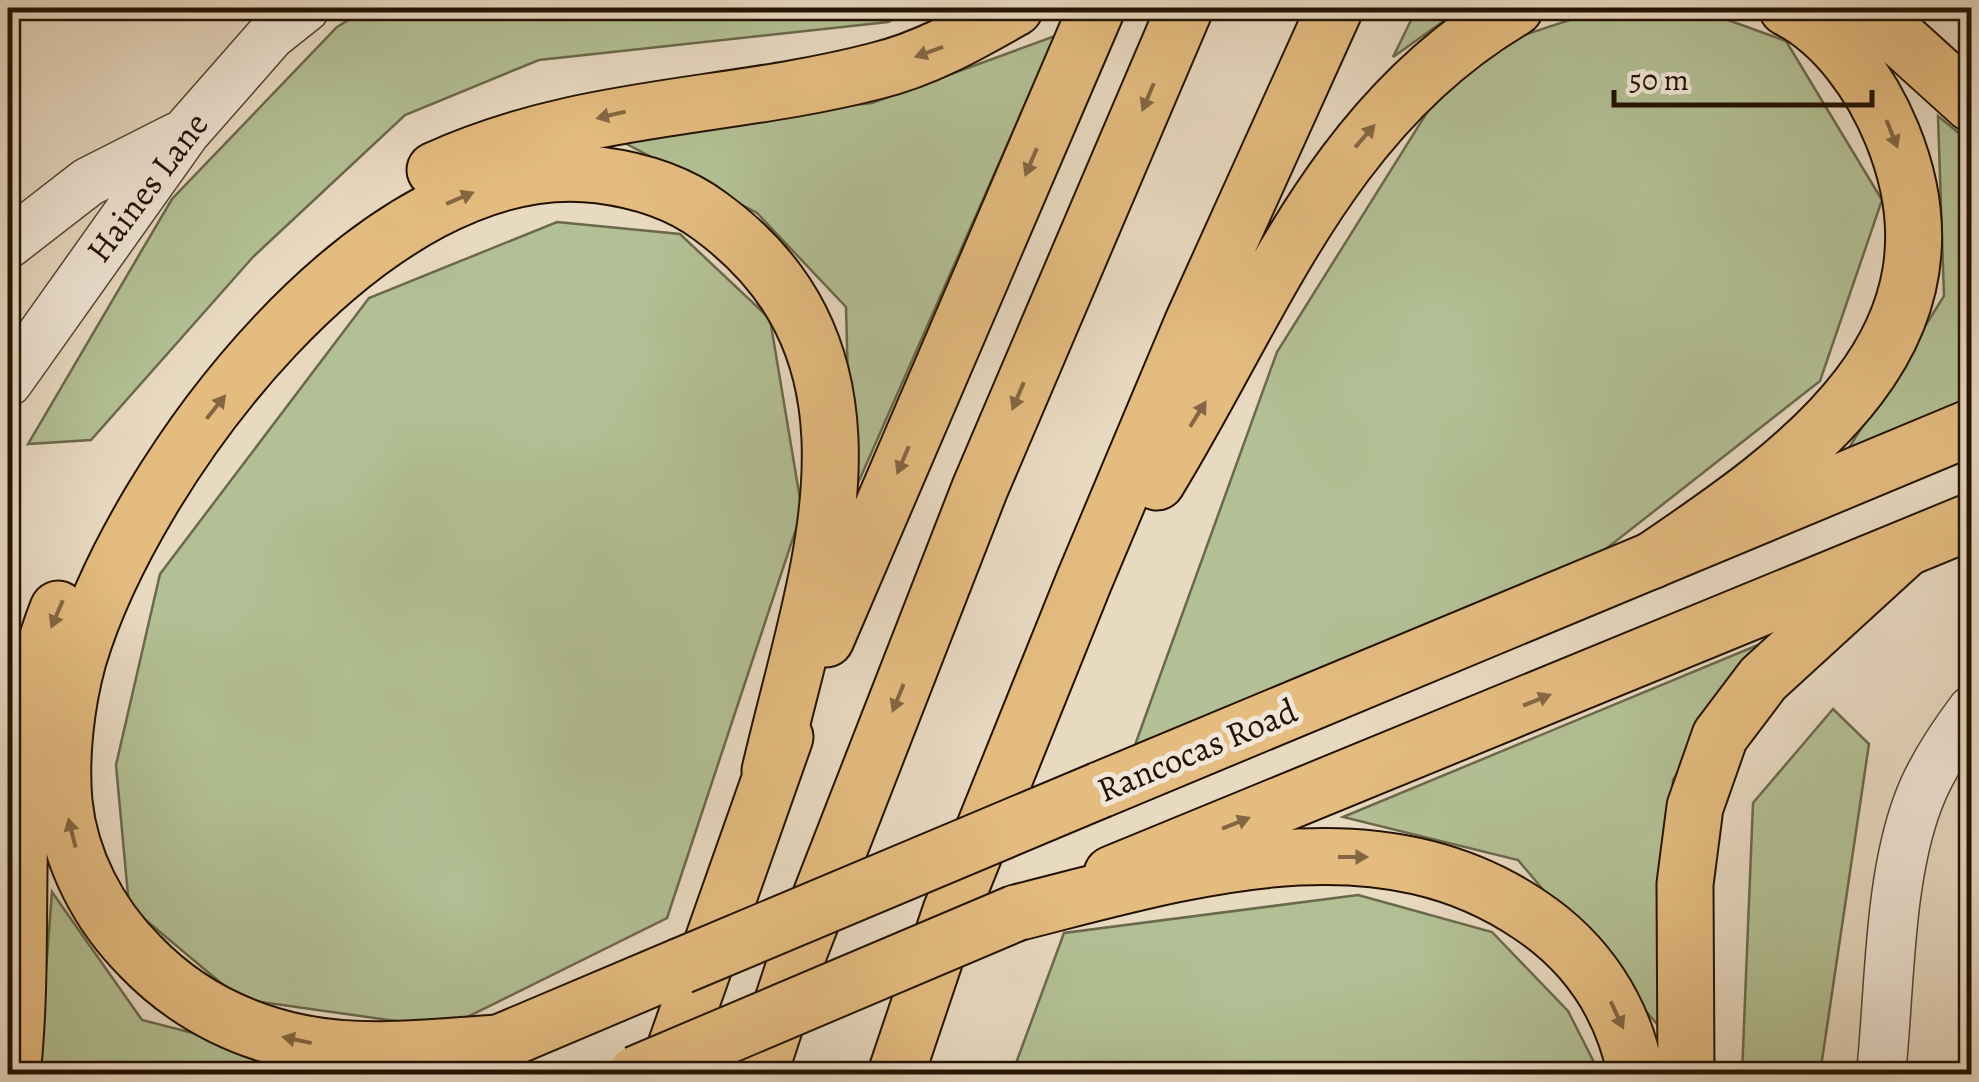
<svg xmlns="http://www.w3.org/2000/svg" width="1979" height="1082" font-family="Alegreya,serif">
  <rect width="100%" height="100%" fill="#e8d9c1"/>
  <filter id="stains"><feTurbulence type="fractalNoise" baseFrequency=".002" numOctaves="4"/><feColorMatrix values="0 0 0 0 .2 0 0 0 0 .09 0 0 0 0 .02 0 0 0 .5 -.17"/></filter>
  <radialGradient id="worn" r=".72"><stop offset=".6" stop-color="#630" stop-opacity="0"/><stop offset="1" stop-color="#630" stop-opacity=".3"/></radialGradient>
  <path fill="#b3c095" stroke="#6b694c" stroke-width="2.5" d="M368 8H914L888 22 539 60 405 115 253 257 91 440 28 444 172 199 337 27Z
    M1417 8H1462L1393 57Z
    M1606 8H1695L1786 41 1882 200 1820 381 1602 552 1135 745 1277 352 1463 55Z
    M1055 36 851 499 846 307 757 213 606 133 872 103Z
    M1938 116 1971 143V400L1842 459 1944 296Z
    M557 222 680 234 770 319 802 511 667 918 445 1028 240 999 129 906 116 765 160 574 369 298Z
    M1758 645 1673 780 1662 1030 1518 860 1343 817Z
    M1833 709 1869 744 1820 1074H1742L1753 803Z
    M52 892 142 1020 353 1074H38Z
    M1358 895 1492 932 1568 1011 1600 1074H1012L1064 933Z"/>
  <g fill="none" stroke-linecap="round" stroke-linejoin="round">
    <defs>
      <path id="minor" d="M8 244 88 182 177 137
        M8 382 185 133 271 35 305 8
        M1881 1074C1890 989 1888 882 1918 802 1930 769 1951 738 1972 710"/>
      <path id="major" d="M1100 790 1972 427
        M1112 874 1972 521
        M454 1062 681 966"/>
      <path id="highway" d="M1866 8 1972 104
        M435 170C583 103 725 110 876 71 926 59 971 33 1015 8
        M1157 482C1264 307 1329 117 1515 8
        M1651 561C1799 461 1976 339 1892 134 1872 85 1835 32 1787 8
        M826 639 1097 8
        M1016 913C1183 871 1375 809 1530 915 1587 953 1623 1008 1636 1074
        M498 1043C433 1047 366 1056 301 1043 238 1030 184 1002 140 956 99 915 70 860 64 802 60 756 66 704 78 660 134 470 375 146 599 175 638 180 678 192 710 216 905 358 815 576 770 771
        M12 1074C29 922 0 754 58 609
        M666 1074 785 737
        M759 1074 799 952 980 488 1185 8
        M896 1074 951 911 1084 581 1193 322 1335 8
        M1686 1074 1685 884 1695 807 1720 736 1763 679 1904 550"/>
    </defs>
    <use href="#minor" stroke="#544432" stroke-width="51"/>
    <use href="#major" stroke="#231203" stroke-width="59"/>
    <use href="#highway" stroke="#231203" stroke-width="59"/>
    <use href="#minor" stroke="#f0e6d7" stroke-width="48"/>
    <use href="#major" stroke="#e4bc80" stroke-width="55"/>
    <use href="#highway" stroke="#e4bc80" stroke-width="55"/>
    <defs>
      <path id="major-bridge" d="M681 966 1100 790
        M636 1074 1016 913"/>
    </defs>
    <use href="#major-bridge" stroke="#231203" stroke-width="59" stroke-linecap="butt"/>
    <use href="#major-bridge" stroke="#e4bc80" stroke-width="55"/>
  </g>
  <defs><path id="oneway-solid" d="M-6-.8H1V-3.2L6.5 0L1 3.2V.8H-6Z" transform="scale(2.5)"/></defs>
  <g fill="#846742">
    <use href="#oneway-solid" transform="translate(929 52) rotate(160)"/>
    <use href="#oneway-solid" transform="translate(1148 97) rotate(113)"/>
    <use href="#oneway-solid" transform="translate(611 115) rotate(167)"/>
    <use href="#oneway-solid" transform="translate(1892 134) rotate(68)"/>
    <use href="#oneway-solid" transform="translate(1365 136) rotate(-49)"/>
    <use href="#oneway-solid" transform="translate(1031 162) rotate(113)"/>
    <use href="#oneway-solid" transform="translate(460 198) rotate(-23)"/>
    <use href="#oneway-solid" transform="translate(1018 396) rotate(113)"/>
    <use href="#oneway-solid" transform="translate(216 407) rotate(-51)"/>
    <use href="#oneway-solid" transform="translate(1198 414) rotate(-58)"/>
    <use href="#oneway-solid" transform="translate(903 460) rotate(113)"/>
    <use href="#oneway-solid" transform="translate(57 614) rotate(113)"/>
    <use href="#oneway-solid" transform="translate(898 698) rotate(112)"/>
    <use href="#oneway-solid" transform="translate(1537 700) rotate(-22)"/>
    <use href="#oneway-solid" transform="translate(1236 823) rotate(-22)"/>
    <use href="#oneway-solid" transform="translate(72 833) rotate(-104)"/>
    <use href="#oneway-solid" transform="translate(1353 857)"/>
    <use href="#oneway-solid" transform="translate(1617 1015) rotate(65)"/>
    <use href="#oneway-solid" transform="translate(297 1040) rotate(-168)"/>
  </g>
  <g text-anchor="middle" stroke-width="10" stroke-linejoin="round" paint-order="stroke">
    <g font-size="35" fill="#231203" stroke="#f0e6d7">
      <text transform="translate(147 187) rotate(-53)" y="12">Haines Lane</text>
      <text transform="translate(1197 750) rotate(-23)" y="12">Rancocas Road</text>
    </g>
  </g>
  <rect width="1979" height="1082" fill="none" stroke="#e8d9c1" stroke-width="40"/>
  <rect x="10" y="10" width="1959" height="1062" fill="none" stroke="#231203" stroke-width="5"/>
  <rect x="20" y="20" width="1939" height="1042" fill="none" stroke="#231203" stroke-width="2.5"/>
  <path d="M1614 90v15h258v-15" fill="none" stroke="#231203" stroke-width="5"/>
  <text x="1629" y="90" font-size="30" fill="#231203" stroke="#f0e6d7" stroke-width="8" paint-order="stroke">50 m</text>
  <rect width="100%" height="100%" filter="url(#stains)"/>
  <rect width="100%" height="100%" fill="url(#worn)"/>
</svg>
